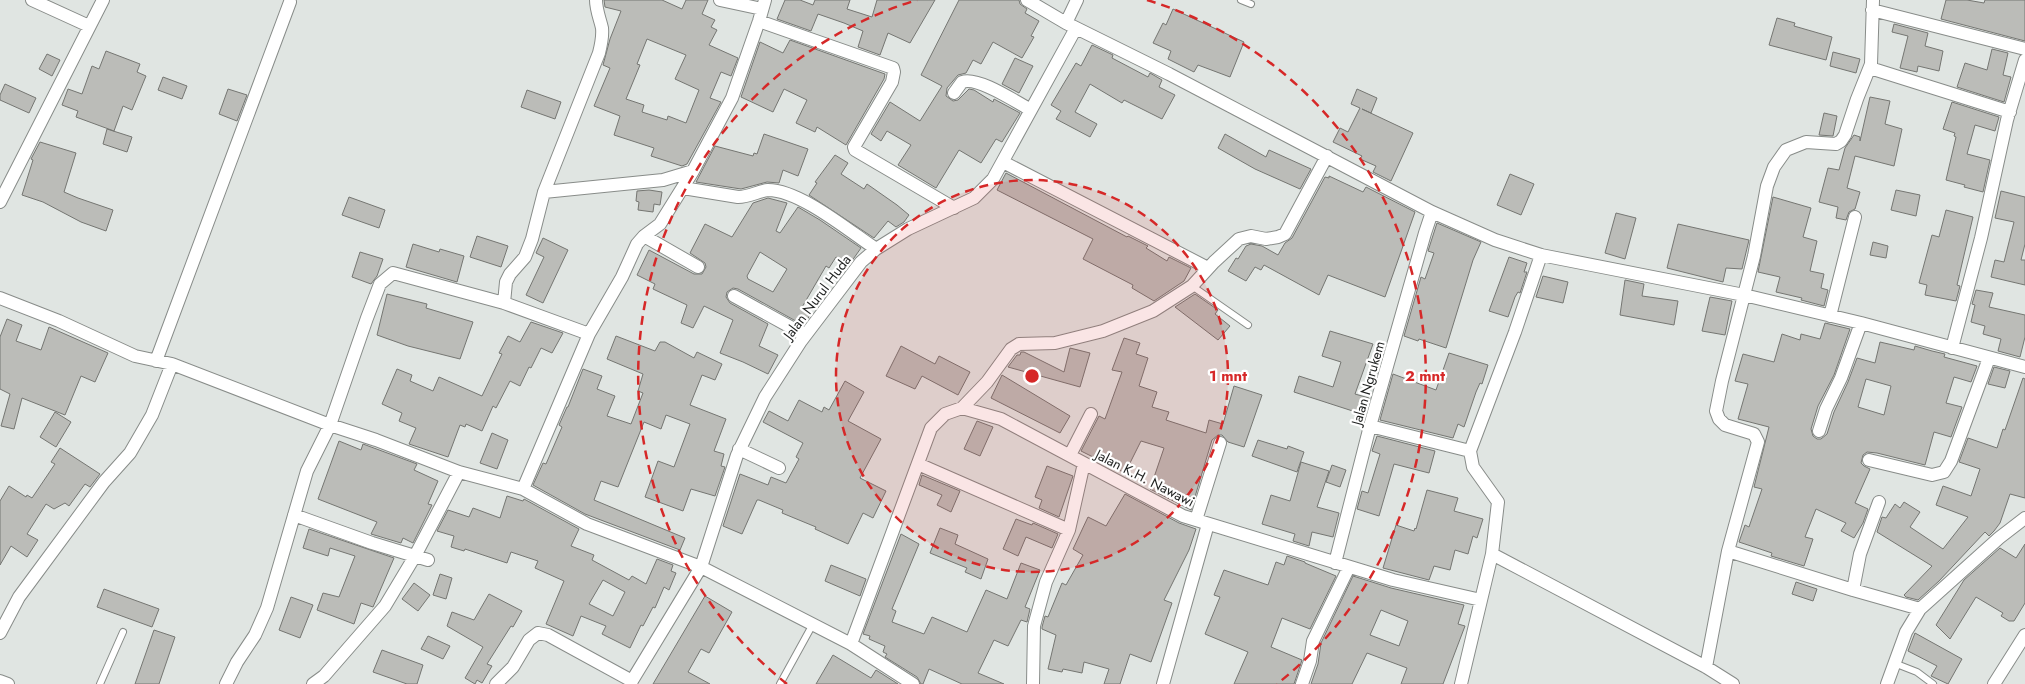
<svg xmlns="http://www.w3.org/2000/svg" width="2025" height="684" font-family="Jost,sans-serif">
  <rect width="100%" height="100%" fill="#e0e5e2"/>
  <path fill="#bbbcb8" stroke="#757672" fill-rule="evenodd" d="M604 0H662L682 9 686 0H708L702 14 715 20 711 27 717 30 709 45 738 58 731 76 721 72 710 98 721 102 687 164 682 166 651 156 654 148 614 135 620 116 594 106 610 68 603 65 610 39 621 11 605 7ZM647 39 686 55 675 79 699 90 686 123 668 116 667 120 642 112 644 105 626 99 640 65 637 64Z
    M785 0H800L813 5 815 0H850L847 9 872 17 877 0H935L910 43 888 33 880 55 858 47 863 31 844 23 818 14 811 31 777 19Z
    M959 0H1019L1020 4 1027 9 1025 13 1039 21 1031 36 1034 37 1022 58 993 42 981 64 973 60 966 73 958 75 947 88 946 96 953 101 958 100 969 89 974 90 993 102 994 99 1020 113 1002 142 996 139 981 163 959 150 936 188 898 165 911 145 887 131 881 141 871 134 890 102 920 121 942 86 921 75Z
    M1946 0H1967L1984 3 1985 0H2025V41L1941 19Z
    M1173 9 1244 42 1230 77 1198 65 1194 72 1168 59 1171 51 1153 43 1163 23 1166 25Z
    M1777 18 1795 23 1794 26 1832 37 1826 60 1769 45Z
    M1894 24 1928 33 1925 46 1943 51 1939 71 1918 66 1917 72 1900 68 1908 36 1892 32Z
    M790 40 885 74 884 79 846 145 817 127 815 132 796 123 807 100 784 89 773 112 741 97 760 42 783 53Z
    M1092 45 1113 55 1112 58 1148 77 1150 73 1162 80 1159 87 1175 95 1162 119 1124 100 1122 103 1090 84 1075 112 1097 124 1090 137 1056 119 1061 111 1051 105 1076 63 1081 66Z
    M1992 49 2008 53 2003 75 2011 77 2004 102 1957 87 1965 63 1987 70Z
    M106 51 140 64 137 72 146 76 132 110 123 106 114 131 76 117 78 111 62 105 68 89 82 94 92 66 99 69Z
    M1833 52 1860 59 1856 73 1830 66Z
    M47 54 60 60 52 76 39 69Z
    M1015 58 1033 66 1019 93 1002 84Z
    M163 77 187 86 182 99 158 90Z
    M5 84 36 98 29 113 0 100V95Z
    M228 89 247 95 237 121 219 114Z
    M1357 89 1377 98 1371 113 1362 109 1413 133 1391 181 1373 172 1376 166 1360 159 1362 156 1333 142 1340 128 1348 132 1360 108 1351 104Z
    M527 90 561 102 555 119 521 107Z
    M1870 97 1890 101 1885 124 1902 129 1894 166 1855 156 1847 188 1860 192 1855 209 1849 212 1846 220 1836 218 1838 207 1819 202 1828 168 1839 170 1845 148 1854 135 1860 137V141Z
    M1952 102 1999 117 1995 131 1975 125 1967 154 1990 160 1983 192 1964 187 1965 185 1946 180 1956 137 1954 136 1955 133 1943 129Z
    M1824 113 1837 116 1833 136 1819 135Z
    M107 129 132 137 127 152 103 144Z
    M764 134 808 149 798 176 783 170 779 183 767 182 741 189 696 182 715 146 753 156 754 153 757 154Z
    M1225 134 1266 157 1269 150 1311 169 1300 189 1255 169 1218 148Z
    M40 142 76 153 64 192 78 198 113 210 106 231 81 222 43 202 22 195 33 160 31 159Z
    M835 155 848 163 841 174 864 189 867 184 897 205 909 215 904 222 896 227 888 221 874 238 809 195 817 183 815 182Z
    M1006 173 1127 237 1128 236 1148 246 1146 248 1167 261 1169 257 1191 268 1184 281 1154 301 1132 288 1133 285 1083 259 1093 239 997 190Z
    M1510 174 1534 184 1521 215 1497 205Z
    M1329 176 1363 192 1366 187 1415 212 1385 297 1328 275 1319 295 1264 265 1261 270 1255 267 1246 281 1228 271 1236 258 1238 259 1246 246 1251 244 1262 246 1278 255 1285 243 1292 238 1325 177 1329 178Z
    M649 190 662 192 660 205 654 204 653 212 638 210 639 202 636 201 637 191Z
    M1896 190 1920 195 1916 216 1891 210Z
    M2001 191 2025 197V244L2021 260H2025V285L1991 277 1995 260 2004 262 2014 222 1995 218Z
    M349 197 385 210 379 228 342 215Z
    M1773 197 1811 208 1803 237 1817 241 1810 271 1824 274 1821 288 1828 290 1824 306 1801 300 1802 298 1776 292 1780 277 1758 272Z
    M768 198 787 203 776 231 780 233 798 207 820 220 861 248 849 265 836 257 829 268 826 266 801 309 811 314 803 325 738 289 733 288 727 292 726 297 730 303 768 324 759 346 778 355 768 374 743 362 720 353 733 320 704 306 693 328 681 323 687 305 653 289 655 284 637 275 649 250 694 274H702L706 267 705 263 690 253 705 224 732 237 753 203ZM760 252 787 269 773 292 748 279 747 276Z
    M1946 210 1973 217 1957 285 1960 286 1956 301 1925 295 1927 285 1919 283 1932 235 1939 237Z
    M1616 213 1636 218 1625 259 1605 253Z
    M1437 223 1481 242 1473 260 1446 348 1419 339 1418 341 1404 336 1421 277 1425 279 1434 253 1428 251Z
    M1678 224 1749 240 1742 269 1726 268 1723 282 1667 268Z
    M477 236 508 246 501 267 470 257Z
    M543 238 568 250 543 303 526 295 544 257 536 253Z
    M1873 242 1888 246 1886 258 1870 255Z
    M413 244 439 252 440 249 464 256 457 282 406 267Z
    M360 252 383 259 377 276 371 284 352 277Z
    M1509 257 1527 263 1524 272H1527L1520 293 1518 292 1515 297 1508 317 1489 311Z
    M1543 276 1568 282 1563 303 1536 297Z
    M1625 280 1644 284 1642 296 1678 301 1674 325 1620 315Z
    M1976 290 1993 293 1989 307 2025 315V337L2020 357 1998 351 2001 339 1983 334 1985 326 1971 322 1975 305 1972 304Z
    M387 294 427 304 426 308 473 322 460 359 408 346 377 335Z
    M1195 294 1218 310 1215 314 1230 326 1218 340 1175 307Z
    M1710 297 1732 301 1725 335 1702 331Z
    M7 319 22 325 16 341 41 350 49 327 108 353 95 382 81 376 65 415 22 398 14 429 1 426 10 394 0 389V337Z
    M531 322 563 333 552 353 541 348 531 368 529 367 520 386 510 381 496 408 493 406 482 431 466 424 465 427 460 425 448 457 409 444 416 428 399 421 402 413 382 404 397 369 412 375 410 381 433 391 439 377 482 396 502 354 499 353 508 336 520 342Z
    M1825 323 1850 329 1834 375 1818 406 1811 429 1813 436 1817 439H1821L1827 434 1834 412 1848 382 1857 358 1875 363 1880 342 1914 350 1915 346 1932 351 1945 354 1944 357 1977 366 1971 382 1954 377 1946 403 1962 407 1951 437 1934 432 1925 465 1877 453 1867 452 1863 455 1861 463 1864 466 1870 469 1855 503 1868 509 1863 523 1854 538 1841 531 1846 523 1816 509 1805 537 1813 539 1804 566 1771 556 1772 553 1739 542 1745 525 1749 527 1762 489 1754 487 1769 427 1738 419 1748 384 1735 381 1743 354 1774 362 1782 334 1800 340 1801 334 1820 339ZM1866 379 1891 386 1884 415 1858 407Z
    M1330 331 1373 344 1355 394 1369 398 1365 415 1294 392 1299 376 1333 387 1341 362 1322 356Z
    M616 336 655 351 660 342H665L694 358 697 352 722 364 715 380 702 375 690 405 726 419 714 451 724 454 721 466 725 467 715 496 691 489 683 511 645 497 658 461 674 467 690 424 666 415 661 429 644 422 618 487 601 481 594 500 685 538 680 550 585 514 533 485 543 463 546 464 562 427 559 425 567 407H568L583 369 602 376 597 389 615 396 607 416 631 424 643 393 638 391 643 374 607 359Z
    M1124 338 1140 343 1136 354 1148 358 1139 386 1157 392 1152 407 1169 412 1166 420 1206 433 1209 420 1223 424 1234 386 1262 395 1244 447 1228 442 1222 435H1218L1212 440 1191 510 1150 489 1164 448 1141 441 1125 473 1081 451 1099 416 1105 419 1122 372 1112 370Z
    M901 346 935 364 939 356 970 372 958 395 922 376 915 389 886 376Z
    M1070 348 1090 353 1080 387 1008 367 1017 355H1020L1021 352H1024L1064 372Z
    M1449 353 1488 365 1482 384 1480 383 1476 392 1464 427 1458 424 1453 438 1380 420 1393 374 1436 390Z
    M1994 367 2010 371 2005 388 1988 384Z
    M1002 375 1070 416 1060 433 991 398Z
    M2023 378 2025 379V498L2010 494 2000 523 1994 531 1989 536 1985 532 1939 581 1918 600 1906 597 1904 595 1932 566 1877 532 1882 517 1886 518 1895 504 1900 508 1904 502 1920 512 1910 527 1943 549 1968 517 1936 505 1943 486 1971 496 1980 469 1959 462 1968 438 1997 448 2003 429 2005 430Z
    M845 381 864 392 848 421 881 439 860 478 886 491 873 518 863 513 848 544 815 529 816 527 782 513 783 510 759 500H757L742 534 723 526 740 474 768 485 771 477 786 483 799 459 796 457 803 443 763 422 769 411 788 421 799 400 822 412 824 407 829 410Z
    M55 412 71 422 56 447 40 437Z
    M977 421 993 427 980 456 964 449Z
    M492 433 508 440 497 469 480 463Z
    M1377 436 1435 451 1429 473 1394 464 1379 516 1357 509 1362 491 1368 493 1380 454 1372 451Z
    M1258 440 1287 449 1288 446 1304 452 1297 472 1252 456Z
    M339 441 361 450 363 444 417 464 414 470 438 481 428 504 432 505 413 543 403 538 401 543 371 534 377 522 318 499Z
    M60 448 100 474 90 487 85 484 69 506 65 503 54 509 46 504 27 534 38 540 27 557 11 546 0 565V501L9 486 26 497 27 495 32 498 55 464 51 462Z
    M1301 462 1329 471 1317 507 1339 513 1333 537 1312 532 1309 546 1293 541 1295 534 1262 524 1271 495 1290 501Z
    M1332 465 1346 470 1340 487 1326 482Z
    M1047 466 1073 476 1059 517 1039 508 1042 500 1035 497Z
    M922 475 960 491 951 512 937 505 942 495 919 485Z
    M1427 490 1458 498 1454 511 1483 519 1477 538 1473 536 1468 554 1455 550 1450 570 1434 566 1429 580 1383 568 1396 525 1414 531 1415 528 1416 529Z
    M1125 494 1179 523 1196 529 1189 550 1164 600 1172 603 1151 662 1130 654 1120 684H1104L1109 669 1084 662 1082 673 1063 669 1062 672 1048 669 1056 635 1042 629V627L1045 616 1048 617 1062 583 1066 585 1083 555 1073 549 1088 517 1106 526Z
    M507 496 523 501 524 499 579 529 571 546 594 555 592 560 629 580 632 576 646 584 657 559 673 565 671 571 676 573 669 590 664 587 655 608 653 607 643 626 641 625 630 648 602 634 606 626 581 616 573 636 546 624 564 581 535 568 538 561 511 552 507 563 465 549 464 551 451 547 454 536 437 531 448 510 469 517 473 508 500 518ZM603 580 625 592 613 616 589 604Z
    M1016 519 1032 525 1033 523 1058 534 1052 548 1026 537 1018 556 1003 549Z
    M940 528 958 535 955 544 988 559 981 579 965 572 967 568 930 553Z
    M309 529 394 558 373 607 361 603 354 624 317 610 323 593 339 597 355 556 330 548 328 556 303 548Z
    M901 534 919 544 892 609 896 611 892 622 924 634 932 617 967 632 986 590 1007 599 1021 563 1040 570 1025 607 1030 609 1027 622 1021 620 1008 646 994 640 978 673 1004 684H962L929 669 923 684H921L917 677 885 657 887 654 883 652 885 646 869 639 870 636 863 634Z
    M2025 544V603L2014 621H2009L2001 616 2003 613 1976 597 1950 639 1936 625 1964 580 2000 548 2016 558Z
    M1287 556 1305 562V563L1336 576 1310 629 1282 618 1271 647 1302 660 1294 684H1234L1248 652 1205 634 1220 597 1214 595 1224 570 1268 585 1276 562 1284 565Z
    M831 565 866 579 860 596 825 581Z
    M440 574 452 578 446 599 433 595Z
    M1353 576 1391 588 1464 605 1458 624 1465 626 1443 684H1401L1407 668 1367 653 1352 684H1311L1318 664 1321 643ZM1381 610 1408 621 1399 646 1370 635Z
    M1796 582 1817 589 1813 601 1792 594Z
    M414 583 430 595 418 611 402 599Z
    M104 589 159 609 152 627 97 607Z
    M489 594 522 611 513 627 511 626 487 664 492 666 482 683 477 680 475 684 465 678 483 647 447 626 452 612 474 620Z
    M705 596 732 612 709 653 701 649 688 672 710 684H653Z
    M291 597 313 605 300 638 279 630Z
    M154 630 175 637 159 684H135Z
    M1915 633 1962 659 1948 684 1931 676 1937 666 1908 651Z
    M428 636 450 646 443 659 421 649Z
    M382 650 423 665 417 684H407L373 672Z
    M833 655 871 678 876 670 898 684H816Z"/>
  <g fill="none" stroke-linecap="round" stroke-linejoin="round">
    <defs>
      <path id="service" d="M1241 0 1251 4
        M1192 286 1248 325
        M1894 663 1917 672 1933 684
        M100 684 123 632
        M780 684 813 624"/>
      <path id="minor" d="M32 0 89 26
        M720 0 762 9
        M1027 0 1066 23 1169 74 1432 212 1495 240 1541 255 1744 295 1861 323 2025 367
        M1872 10 2025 49
        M759 21 893 68 894 72 892 82 854 147 855 150 954 208
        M1066 23 1077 0
        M1870 68 2010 112
        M954 93 962 82C978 76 1016 102 1031 110
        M1003 162 1208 268
        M683 188 738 197C750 197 758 191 768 190 800 190 849 231 876 249
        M544 192 663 180 693 171
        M0 202 103 0
        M644 236 698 267
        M734 296 805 335
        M0 298 59 321 135 356 172 364 330 425 376 440 459 472 523 489 587 524 701 567 851 644 913 684
        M1830 316 1855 217
        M589 334 504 303 506 282 510 274 525 257 532 239 544 192 599 53C601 45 603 37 602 28 600 19 596 10 596 0
        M1952 348 1981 238 2007 120 2025 60
        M156 361 290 2
        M962 408 1001 419 1183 516 1393 580 1481 600
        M1370 426 1470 451
        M1819 431 1826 409 1841 378 1861 323
        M739 449 779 468
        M1070 455 1091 414
        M1869 460 1932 475 1944 472 1951 461 1989 358
        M918 464 1069 530
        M523 489 589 334 622 277 637 244 644 236 660 224 693 171 732 98 759 21 765 0
        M294 515 372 543 428 560
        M1196 520 1220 443
        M1728 551 1853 590 1920 609
        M1492 554 1706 667 1733 684
        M1335 563 1370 426 1425 233 1432 212
        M1853 590 1860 554 1879 502
        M0 633 19 597 104 482 130 453 152 415 172 364
        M851 644 931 428 945 414 962 408 987 382 1011 349 1019 344 1055 343 1103 331 1153 311 1192 286 1214 262 1239 239 1251 236 1266 239 1278 237 1285 234 1327 156
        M1706 667 1728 551 1758 442 1754 434 1725 425 1719 419 1716 411 1722 381 1754 256 1767 186 1774 167 1786 150 1806 142 1836 144 1841 141 1845 135 1857 99 1871 64 1873 0
        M0 681 8 684
        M226 684 237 662 255 635 267 608 307 471 330 425 367 318 380 284 393 273 504 303
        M313 684 324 676 385 606 415 556 459 472
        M496 684 513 667 529 640 538 633 548 635 632 681
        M630 684 701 567 737 455 765 397 801 341 861 262 876 249 908 229 974 198 993 179 1076 28
        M1033 684 1034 626 1046 582 1069 530 1084 463
        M1163 684 1208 524
        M1302 684 1310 661 1313 641 1349 567
        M1461 684 1492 554 1498 502 1473 467 1470 451 1515 332 1541 255
        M1887 684 1906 632 1920 609 1999 538 2025 518
        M1994 684 2025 635"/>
    </defs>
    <use href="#service" stroke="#888c89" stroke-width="8"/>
    <use href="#minor" stroke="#888c89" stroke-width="14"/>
    <use href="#service" stroke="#fff" stroke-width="6"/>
    <use href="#minor" stroke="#fff" stroke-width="12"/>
  </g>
  <circle cx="1032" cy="376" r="196" fill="#d62828" fill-opacity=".12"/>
  <g fill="none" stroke="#d62828" stroke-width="2.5" stroke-dasharray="9 6">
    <circle cx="1032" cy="376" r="196"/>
    <path d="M787 684A393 393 0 0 1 917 0M1147 0A393 393 0 0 1 1277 684"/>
  </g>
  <g text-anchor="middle" stroke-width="4.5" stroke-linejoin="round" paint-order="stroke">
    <g font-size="14" fill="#1c1e1d" stroke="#fff">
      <text transform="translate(817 297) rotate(-53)" y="5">Jalan Nurul Huda</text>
      <text transform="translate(1368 383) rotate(-74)" y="5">Jalan Ngrukem</text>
      <text transform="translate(1145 478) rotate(27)" y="5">Jalan K.H. Nawawi</text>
    </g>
  </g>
  <circle cx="1032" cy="376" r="8" fill="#d62828" stroke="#fff" stroke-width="2.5"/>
  <g font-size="15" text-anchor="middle" font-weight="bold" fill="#d62828" stroke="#fff" stroke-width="4.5" stroke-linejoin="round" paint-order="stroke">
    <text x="1228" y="381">1 mnt</text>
    <text x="1425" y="381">2 mnt</text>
  </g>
</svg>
